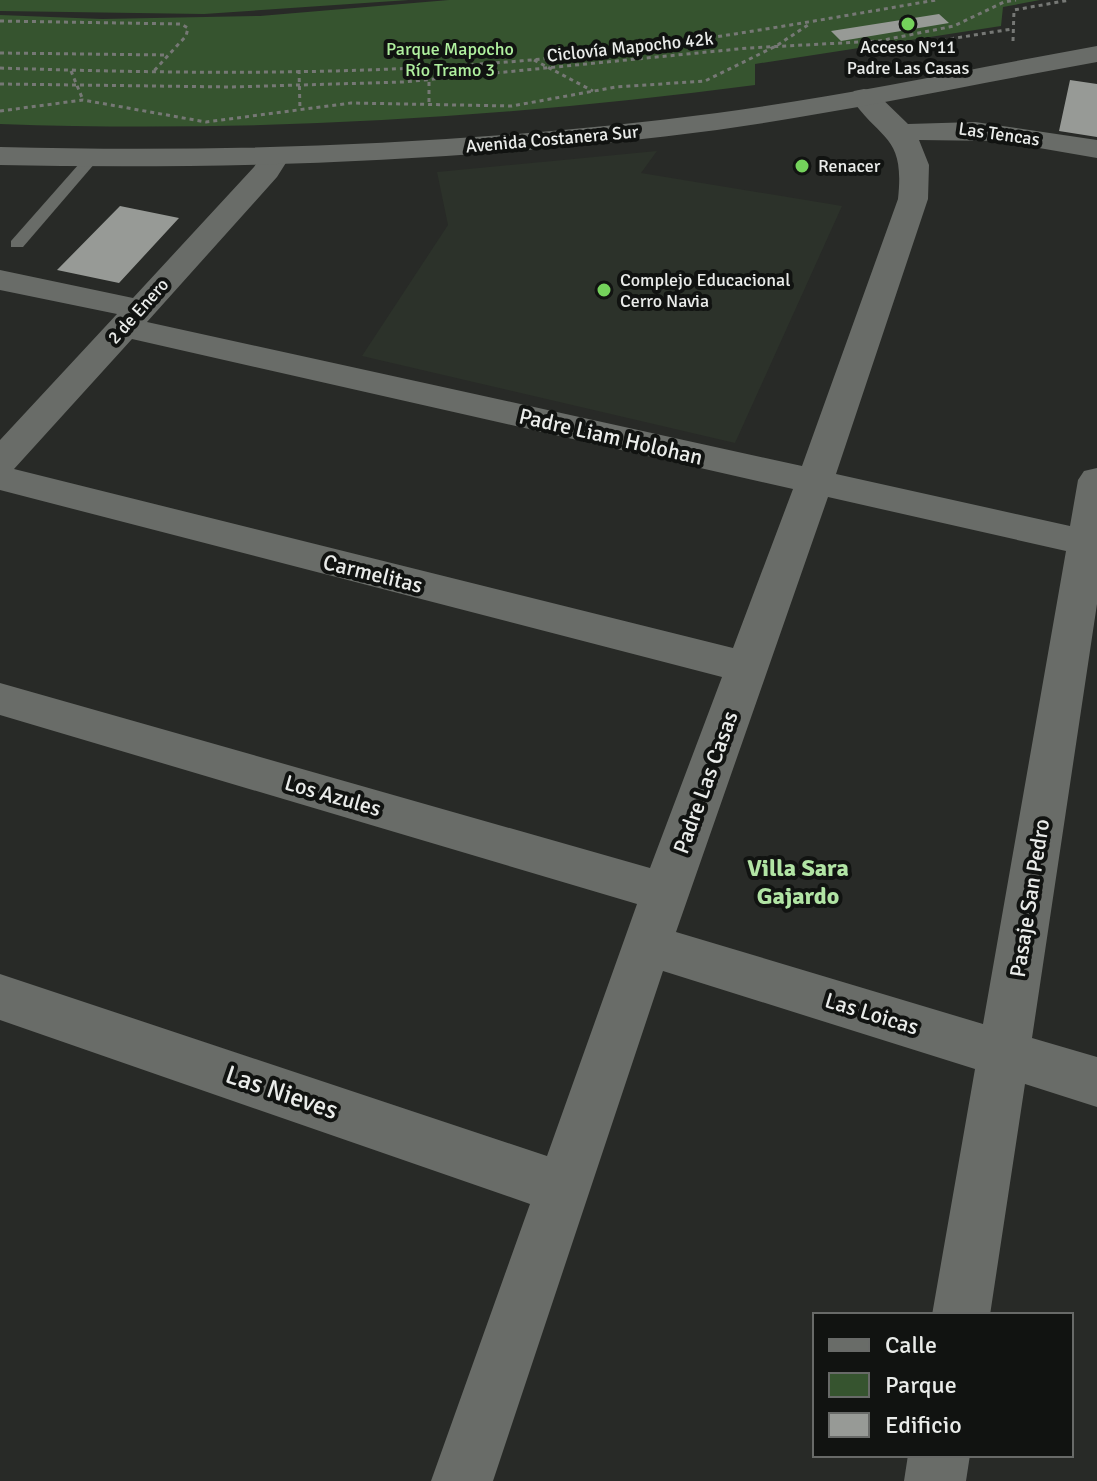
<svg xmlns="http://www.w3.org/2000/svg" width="1097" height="1481" font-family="Signika,sans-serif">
  <rect width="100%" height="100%" fill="#282a27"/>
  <path fill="#2c322a" d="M657 151 641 173 842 206 735 443 362 356 448 225 437 172Z"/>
  <path fill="#36542f" d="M0 0H409L204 14 0 11Z
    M449 0H1040L1003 7 1001 26 755 64V85C504 118 253 133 0 124V15L102 19 260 16Z"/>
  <path fill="#979a96" d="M939 14 949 23 841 41 831 31Z
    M1070 80 1097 84V137L1059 131Z
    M120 206 179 218 119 283 57 270Z"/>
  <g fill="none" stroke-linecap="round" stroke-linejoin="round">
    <path stroke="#767875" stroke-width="3" stroke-dasharray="4 4" stroke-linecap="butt" d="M0 21 181 24 188 28 186 36 152 73
      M1013 41 1014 10 1070 0
      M887 49 1012 29
      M0 53 167 55
      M534 60 593 91
      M429 66V104
      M0 68C184 74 369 76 552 58 681 45 809 22 936 0
      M299 70 300 110
      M71 71 83 100
      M0 84 231 87 404 82 748 48 879 41 954 26 1004 2 1016 0
      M0 111 83 100 206 122 351 103 512 106 616 87 705 81 776 46 811 23"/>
    <path fill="#696c68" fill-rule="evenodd" d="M91 155 98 159 96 162 23 247H11V241L86 156Z"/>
    <path fill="#696c68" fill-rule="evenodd" d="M864 89 874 91 908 124 975 122 1097 140V158L999 141 919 140 929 165 928 199 836 474 1070 526 1078 480 1084 471 1097 468V604L1032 1038 1097 1057V1107L1025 1084 990 1315H932L975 1069 663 971 493 1481H431L530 1204 0 1020V974L547 1156 637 904 0 715V683L650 868 722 677 0 490V440L117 314 0 290V270L133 298 254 167 264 152 274 149 284 152 289 158 277 177 147 322 802 466 898 199C905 134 881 142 850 97L854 91ZM132 339 793 489 733 648 14 469ZM828 497 1066 551 983 1024 676 932Z
      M908 1455H970L966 1481H904Z"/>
    <path fill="#696c68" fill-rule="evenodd" d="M1097 46V62C970 85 844 112 717 130 479 161 240 170 0 165V147C240 153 479 144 717 113 844 96 970 69 1097 46Z"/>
  </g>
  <g fill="#74d25b" stroke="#111311" stroke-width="3">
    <circle cx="908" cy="24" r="8"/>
    <circle cx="802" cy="166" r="8"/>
    <circle cx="604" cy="290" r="8"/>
  </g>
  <g text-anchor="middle" stroke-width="8" stroke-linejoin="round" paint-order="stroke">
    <g font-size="18" fill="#eaecea" stroke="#111311">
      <text transform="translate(630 47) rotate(-6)" y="6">Ciclovía Mapocho 42k</text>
      <text transform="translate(999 134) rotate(8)" y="6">Las Tencas</text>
      <text transform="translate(552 139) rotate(-5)" y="6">Avenida Costanera Sur</text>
      <text transform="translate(138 311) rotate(-48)" y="6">2 de Enero</text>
    </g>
    <g font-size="18" fill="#eaecea" stroke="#111311" text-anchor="start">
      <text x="908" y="53" text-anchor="middle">Acceso N°11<tspan x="908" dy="21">Padre Las Casas</tspan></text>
      <text x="818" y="172">Renacer</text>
      <text x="620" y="286">Complejo Educacional<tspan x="620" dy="21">Cerro Navia</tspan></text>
    </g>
    <g font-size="18" fill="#b0f19f" stroke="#111311">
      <text x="450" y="55">Parque Mapocho<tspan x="450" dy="21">Río Tramo 3</tspan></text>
    </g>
    <g font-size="22" fill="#eaecea" stroke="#111311">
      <text transform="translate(611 436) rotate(13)" y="8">Padre Liam Holohan</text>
      <text transform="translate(373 573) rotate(14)" y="8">Carmelitas</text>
      <text transform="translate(705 782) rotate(-70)" y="8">Padre Las Casas</text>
      <text transform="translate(333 795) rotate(16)" y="8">Los Azules</text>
      <text transform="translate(1029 898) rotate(-81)" y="8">Pasaje San Pedro</text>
      <text transform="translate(872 1013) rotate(17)" y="8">Las Loicas</text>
    </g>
    <g font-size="24" font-weight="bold" fill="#b1e4a4" stroke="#111311">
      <text x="798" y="876">Villa Sara<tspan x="798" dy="28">Gajardo</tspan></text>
    </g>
    <g font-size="26" fill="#eaecea" stroke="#111311">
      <text transform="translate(282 1092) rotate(19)" y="9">Las Nieves</text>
    </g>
  </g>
  <rect x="813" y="1313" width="260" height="144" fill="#111311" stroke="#686a68" stroke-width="2"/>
  <rect x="829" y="1339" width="40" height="12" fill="#696c68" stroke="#686a68" stroke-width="2"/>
  <text x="885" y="1353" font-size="24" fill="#eaecea">Calle</text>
  <rect x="829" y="1373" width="40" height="24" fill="#36542f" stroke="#686a68" stroke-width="2"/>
  <text x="885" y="1393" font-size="24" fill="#eaecea">Parque</text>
  <rect x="829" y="1413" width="40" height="24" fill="#979a96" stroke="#686a68" stroke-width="2"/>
  <text x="885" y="1433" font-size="24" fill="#eaecea">Edificio</text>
</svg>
